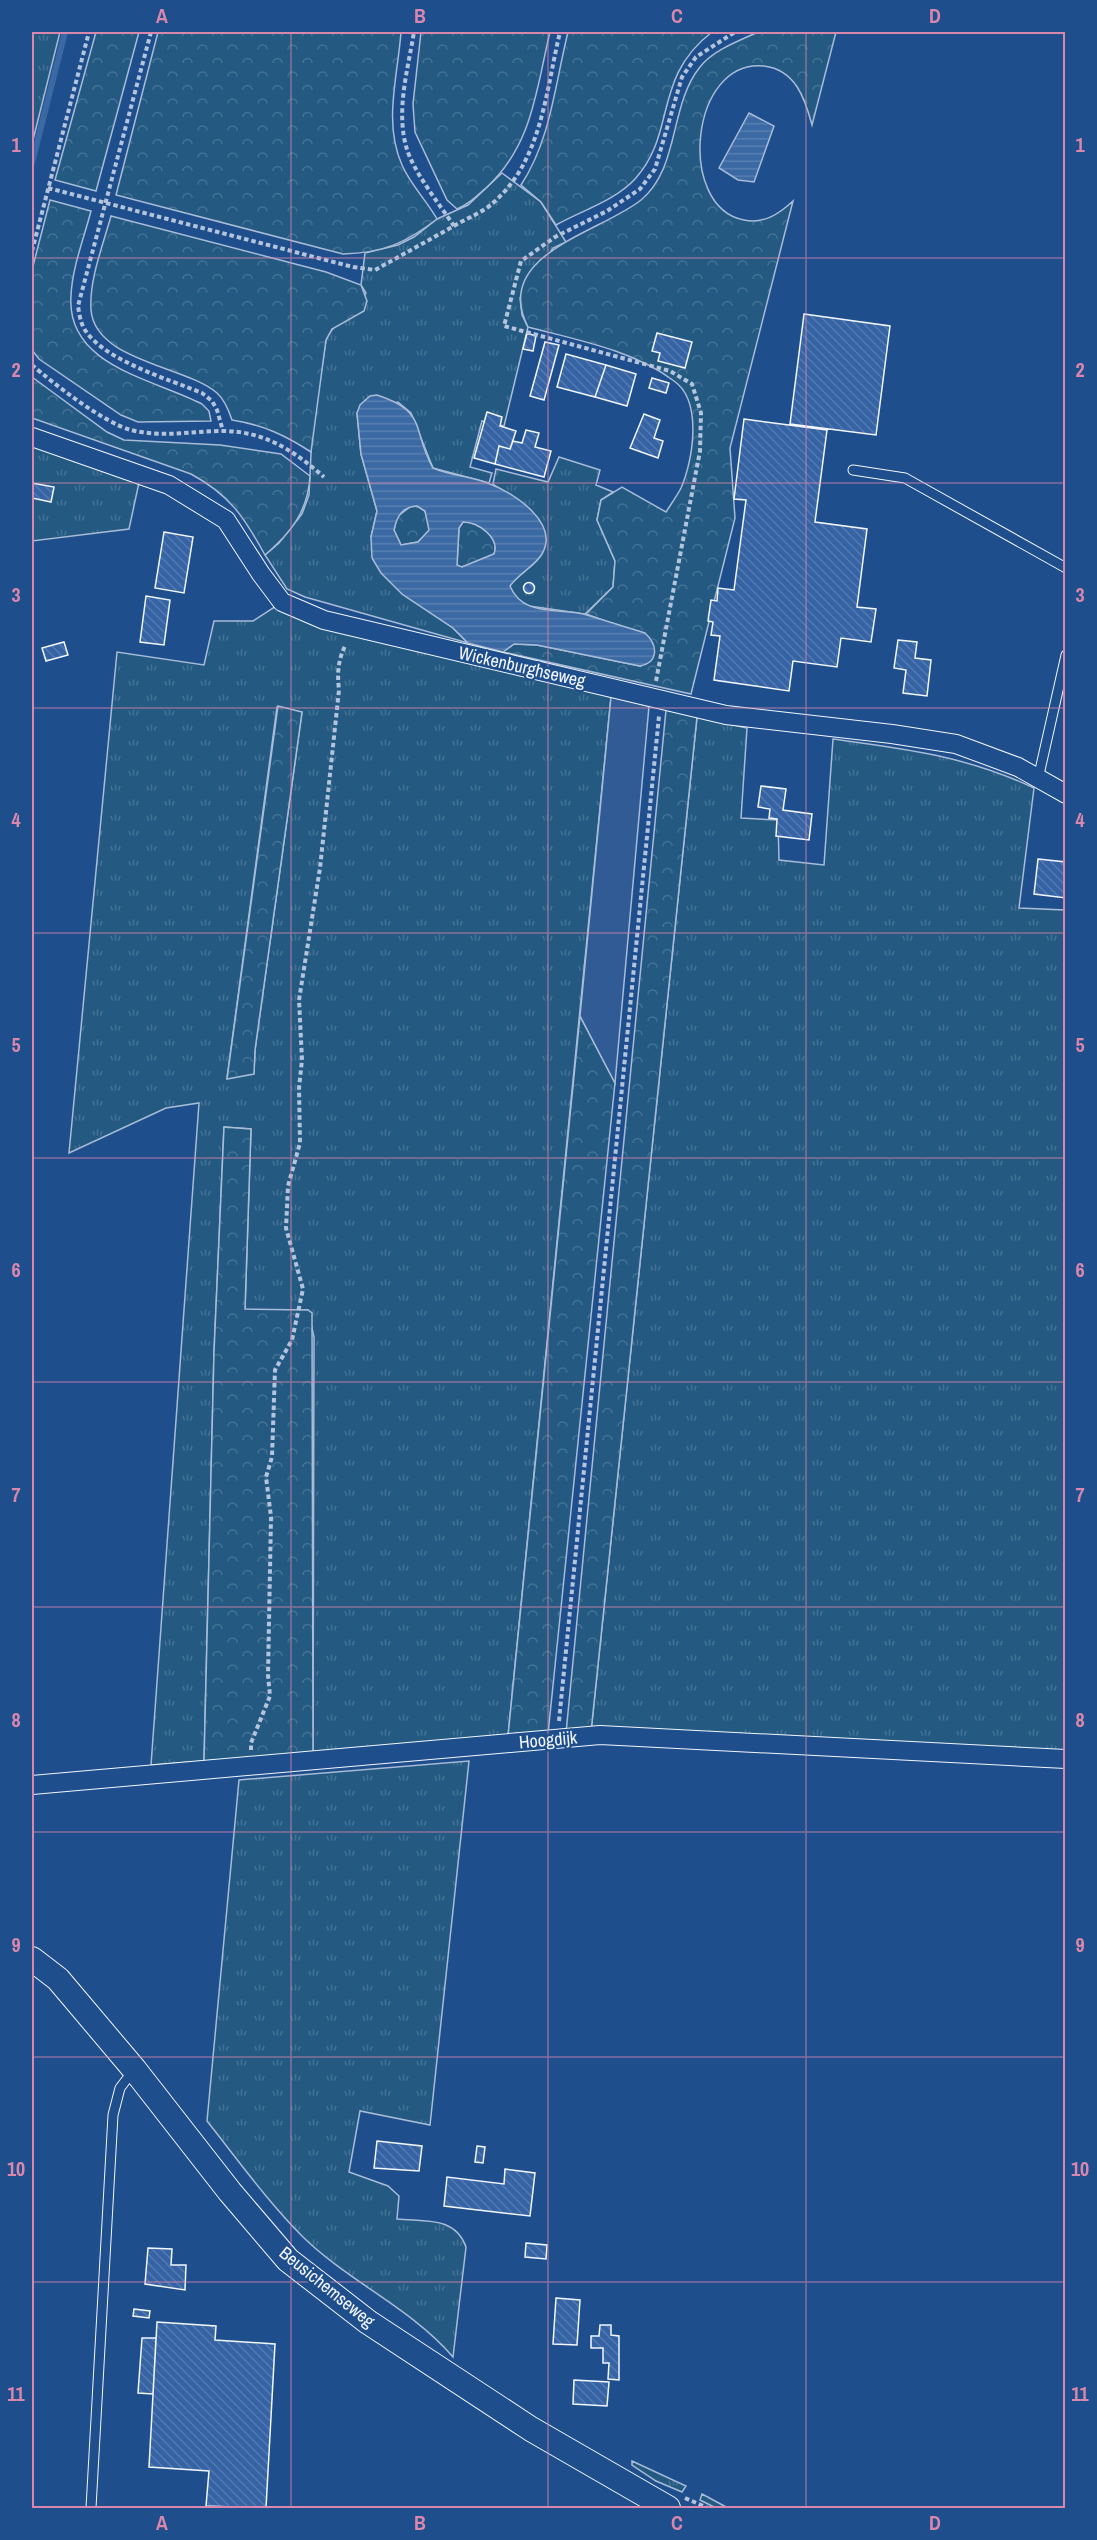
<svg xmlns="http://www.w3.org/2000/svg" width="1097" height="2540" font-family="'Archivo Narrow',sans-serif">
  <defs>
    <pattern id="grass-tufts" width="24" height="20" patternUnits="userSpaceOnUse" patternTransform="scale(1.5)"><rect width="24" height="20" fill="#245a82"/><path d="M3 7l-1-3M5 7V3M7 7l1-3M15 17l-1-3M17 17v-4M19 17l1-3" fill="none" stroke="#447295"/></pattern>
    <pattern id="forest-crowns" width="20" height="18" patternUnits="userSpaceOnUse" patternTransform="scale(1.5)"><rect width="20" height="18" fill="#245a82"/><path d="M2 6a3 3 0 1 1 6 0M12 15a3 3 0 1 1 6 0" fill="none" stroke="#447295"/></pattern>
    <pattern id="water-rules" width="6" height="5" patternUnits="userSpaceOnUse" patternTransform="scale(1.5)"><rect width="6" height="5" fill="#3b69a3"/><path d="M0 2.5h6" fill="none" stroke="#587fb1"/></pattern>
    <pattern id="building-back-hatch" width="6" height="6" patternUnits="userSpaceOnUse" patternTransform="scale(1.5)"><rect width="6" height="6" fill="#3563a3"/><path d="M-1 5l2 2M0 0l6 6M5-1l2 2" fill="none" stroke="#537ab1"/></pattern>
  </defs>
  <rect width="100%" height="100%" fill="#1f4e8c"/>
  <path fill="url(#grass-tufts)" stroke="#a8bbd7" stroke-width="1.5" fill-rule="evenodd" d="M32 32H60L32 144Z
    M502 173 541 202 566 242 553 248 520 298 522 315 528 327 504 426 482 421 470 467 492 473 489 483 433 468 411 413 398 402 357 413 361 454 377 511 371 537 402 594 453 628 468 643 305 597 287 589 265 555 279 543 302 514 309 495 312 434 326 340C332 327 339 321 353 317L366 293 361 285 365 253 398 245 414 237 437 219 468 205Z
    M32 439 140 478 129 529 32 541Z
    M559 457 600 470 596 485 613 492 601 500 597 520 615 561 613 587 585 614 529 606 515 599 509 586C518 575 536 565 542 553 559 522 514 498 493 484L496 469 548 482Z
    M276 606 611 697 508 1736 313 1753 314 1337 308 1310H245L251 1129 224 1127 214 1352 204 1761 151 1765 199 1103 166 1108 69 1153 117 652 204 665 214 621H253ZM277 707 302 712 255 1050 254 1073 227 1078Z
    M697 717 747 728 741 818 778 820 779 860 824 865 833 739C906 749 966 756 1034 788L1019 908 1065 910V1754C907 1743 749 1732 591 1732Z
    M469 1761 430 2125 360 2111 349 2172 388 2186 399 2196 397 2219C425 2222 455 2216 466 2247L453 2357C411 2308 349 2282 303 2237 268 2202 238 2160 207 2121L239 1780Z
    M632 2461 686 2486 682 2492 656 2481 632 2465Z
    M702 2494 728 2508H716L700 2500Z"/>
  <path fill="url(#forest-crowns)" stroke="#a8bbd7" stroke-width="1.5" d="M96 32H139L96 191 55 180Z
    M158 32H401C398 75 383 123 402 165 410 184 427 201 437 219 406 243 383 253 343 254L116 195Z
    M421 32H550C536 90 533 144 487 187 477 196 469 204 457 209L447 200 415 132 413 104Z
    M568 32H712C652 78 677 133 635 179 616 200 581 211 556 225L541 202 521 185C551 139 555 84 568 32Z
    M758 32H836L812 125C805 99 796 70 764 66 690 58 676 207 744 220 764 224 779 214 793 201L730 448 735 518 691 694 503 652 514 644 537 645 640 666 605 621 586 614 613 587 615 561 597 520 601 500 622 487 666 512C671 504 677 496 681 488 693 461 703 401 674 381 633 350 577 340 528 327 491 254 600 233 641 200 680 168 669 105 700 67 713 50 739 41 758 32Z
    M50 200 91 211C84 238 72 268 71 296 66 366 154 379 202 404L209 411 211 421 138 422 121 415 39 359 32 350V270Z
    M111 216 326 272 361 285 367 301 364 311 332 329 326 340 311 452C285 435 263 425 232 420 229 411 225 400 217 393 186 366 95 361 91 310 89 280 103 245 111 216Z
    M32 377 107 432 124 440 220 445 281 454 310 476C308 511 291 533 265 555 244 517 230 495 191 474L32 418Z
    M411 506H417L425 511 430 530 418 542 401 545 394 530 397 517Z
    M463 522C479 522 500 538 494 554L462 567 457 566 459 528Z
    M278 706 302 712 255 1050 254 1074 227 1079Z
    M666 710 697 717 591 1732 566 1733Z
    M580 1016 615 1083 548 1734 508 1736Z
    M224 1127 251 1129 245 1309 308 1310 312 1313 313 1753 204 1761 214 1352Z"/>
  <path fill="#305b95" stroke="#a8bbd7" stroke-width="1.5" d="M611 697 649 706 615 1083 580 1016Z"/>
  <path fill="url(#water-rules)" stroke="#a8bbd7" stroke-width="1.5" fill-rule="evenodd" d="M749 113 774 126 754 182 738 180 719 168Z
    M377 395C429 412 411 430 433 468 451 476 472 476 490 484 514 493 560 523 542 554 535 566 518 574 510 586 523 618 560 607 587 615 606 621 626 627 645 633 658 645 659 662 640 666L537 645 514 644 503 652 468 643 453 628 402 594 381 573 372 558 371 537 377 511 361 454 357 413 360 405 370 396ZM417 506 425 511 429 530 418 542 401 545 394 530C397 516 402 507 417 506ZM463 522C479 522 500 538 494 554L462 567 457 565 459 528Z"/>
  <g fill="none" stroke-linecap="round" stroke-linejoin="round">
    <path stroke="#3b69a3" stroke-width="6" d="M32 163 65 32"/>
  </g>
  <path fill="url(#building-back-hatch)" stroke="#f2f6ff" stroke-width="1.5" d="M804 314 890 326 876 435 790 424Z
    M527 333 536 336 533 351 523 349Z
    M657 333 692 342 685 368 658 361 660 353 652 351Z
    M545 342 559 345 544 400 530 396Z
    M566 354 606 365 595 397 557 387Z
    M606 365 636 374 627 406 595 397Z
    M652 378 669 383 666 393 649 388Z
    M487 412 502 417 500 426 516 431 510 449 499 446 495 464 474 458Z
    M644 414 660 420 654 438 663 441 658 458 630 448Z
    M744 419 827 430 815 522 867 529 857 607 876 609 871 642 841 638 837 667 793 661 789 691 714 680 720 636 711 635 713 622 708 621 711 600 717 601 718 588 734 590 746 500 734 499Z
    M526 430 539 433 535 447 551 451 544 477 495 464 499 446 510 449 513 441 522 443Z
    M32 483 54 487 51 502 32 498Z
    M164 532 193 537 184 593 155 588Z
    M523.5 588a5.5 5.5 0 1 1 11 0a5.5 5.5 0 1 1-11 0Z
    M146 596 170 600 164 645 140 642Z
    M898 640 917 642 915 658 931 660 927 696 903 693 906 670 894 668Z
    M64 642 68 655 46 661 42 648Z
    M761 786 786 789 783 810 812 814 809 840 776 836 777 819 769 818 770 809 758 807Z
    M1038 859 1066 862V898L1034 894Z
    M377 2141 422 2146 419 2171 374 2168Z
    M477 2146 485 2147 483 2163 475 2162Z
    M505 2169 535 2173 530 2216 444 2206 447 2177 504 2184Z
    M526 2243 547 2245 546 2259 525 2257Z
    M148 2248 172 2249 171 2265H186L185 2290 145 2284Z
    M556 2298 580 2300 577 2345 553 2344Z
    M134 2309 150 2311 149 2318 133 2316Z
    M157 2322 216 2326 215 2340 275 2344 266 2508 206 2506 209 2471 149 2467Z
    M600 2325H611V2335L619 2336V2380L608 2379 609 2363H603V2348H591V2336H599Z
    M142 2338H156L153 2394 138 2393Z
    M574 2380 609 2382 607 2406 573 2404Z"/>
  <g fill="none" stroke-linecap="round" stroke-linejoin="round">
    <defs>
      <path id="lane" d="M853 470 905 478 1066 568
        M1038 779 1066 655
        M91 2508 113 2115 120 2088 133 2071"/>
      <path id="street" d="M32 437 169 485 226 520 261 574 282 602 324 620 726 715 892 734 956 744 1018 767 1066 794
        M32 1785 600 1735 1066 1759"/>
      <path id="secondary" d="M32 1959 58 1979 134 2069 230 2192 288 2260 368 2322 531 2429 668 2508"/>
    </defs>
    <use href="#lane" stroke="#f2f6ff" stroke-width="11"/>
    <use href="#street" stroke="#f2f6ff" stroke-width="20"/>
    <use href="#secondary" stroke="#f2f6ff" stroke-width="26"/>
    <path stroke="#b3c4dc" stroke-width="4" stroke-dasharray="4.5 3" stroke-linecap="butt" d="M151 32 78 306C79 312 80 319 82 324 95 358 171 380 202 393L212 401 217 410 223 431
      M48 188 353 267 375 270 454 226C440 205 412 170 406 146 396 109 408 69 414 32
      M454 226C467 218 484 212 494 202 542 160 546 90 560 32
      M32 251 89 32
      M32 365C54 384 104 423 131 430 163 438 191 431 222 431 265 431 294 451 324 477
      M656 681 700 451 701 413 692 384 670 371 504 326 521 261 555 237 607 211 640 189 655 169 682 77 696 57 735 32
      M559 1721 659 716
      M251 1750V1743L270 1696 268 1675 271 1517 266 1477 272 1457 275 1370 292 1340 303 1289 286 1228 288 1186 300 1143 299 1088 302 1060 299 1000 320 868 339 690C337 672 338 660 346 644
      M685 2498 708 2508"/>
    <use href="#lane" stroke="#1f4e8c" stroke-width="9"/>
    <use href="#street" stroke="#1f4e8c" stroke-width="18"/>
    <use href="#secondary" stroke="#1f4e8c" stroke-width="24"/>
  </g>
  <path fill="none" stroke="#da87ad" stroke-width="1.5" stroke-opacity="0.55" d="M291 32V2508M548 32V2508M806 32V2508M32 258H1066M32 483H1066M32 708H1066M32 933H1066M32 1158H1066M32 1382H1066M32 1607H1066M32 1832H1066M32 2057H1066M32 2282H1066"/>
  <g text-anchor="middle" stroke-width="4.5" stroke-linejoin="round" paint-order="stroke">
    <g font-size="18" fill="#f2f6ff" stroke="#1f4e8c">
      <text transform="translate(522 667) rotate(13)" y="6">Wickenburghseweg</text>
      <text transform="translate(548 1740) rotate(-5)" y="6">Hoogdijk</text>
      <text transform="translate(327 2287) rotate(39)" y="6">Beusichemseweg</text>
    </g>
  </g>
  <rect width="1097" height="2540" fill="none" stroke="#1f4e8c" stroke-width="66"/>
  <rect x="33" y="33" width="1031" height="2474" fill="none" stroke="#da87ad" stroke-width="2"/>
  <g font-size="20" text-anchor="middle" font-weight="bold" fill="#da87ad">
    <text x="162" y="23">A</text>
    <text x="420" y="23">B</text>
    <text x="677" y="23">C</text>
    <text x="935" y="23">D</text>
    <text x="16" y="152">1</text>
    <text x="1080" y="152">1</text>
    <text x="16" y="377">2</text>
    <text x="1080" y="377">2</text>
    <text x="16" y="602">3</text>
    <text x="1080" y="602">3</text>
    <text x="16" y="827">4</text>
    <text x="1080" y="827">4</text>
    <text x="16" y="1052">5</text>
    <text x="1080" y="1052">5</text>
    <text x="16" y="1277">6</text>
    <text x="1080" y="1277">6</text>
    <text x="16" y="1502">7</text>
    <text x="1080" y="1502">7</text>
    <text x="16" y="1727">8</text>
    <text x="1080" y="1727">8</text>
    <text x="16" y="1952">9</text>
    <text x="1080" y="1952">9</text>
    <text x="16" y="2176">10</text>
    <text x="1080" y="2176">10</text>
    <text x="16" y="2401">11</text>
    <text x="1080" y="2401">11</text>
    <text x="162" y="2530">A</text>
    <text x="420" y="2530">B</text>
    <text x="677" y="2530">C</text>
    <text x="935" y="2530">D</text>
  </g>
</svg>
